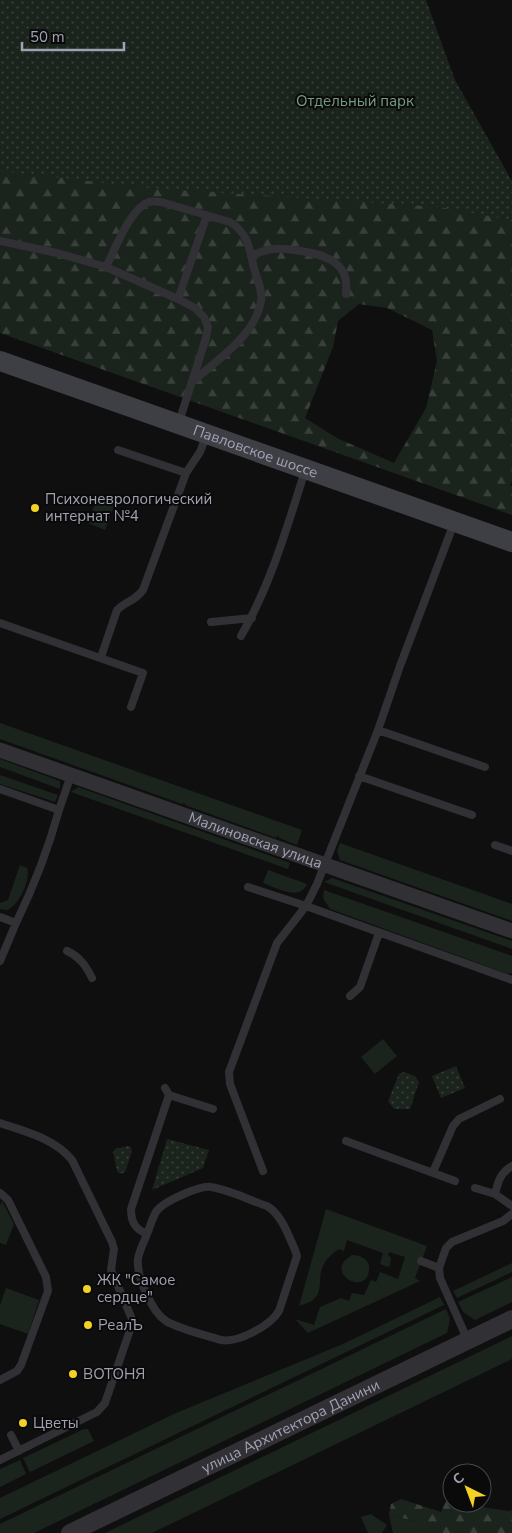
<svg xmlns="http://www.w3.org/2000/svg" width="512" height="1533" font-family="'Nunito Sans',sans-serif">
  <defs>
    <pattern id="forest-firs" width="22" height="20" patternUnits="userSpaceOnUse" patternTransform="scale(1.25)"><rect width="22" height="20" fill="#1b231d"/><path d="M5 1l3.5 6h-7zM16 11l3.5 6h-7z" fill="#39403b"/></pattern>
    <pattern id="park-dots" width="8" height="8" patternUnits="userSpaceOnUse" patternTransform="scale(1.25)"><rect width="8" height="8" fill="#1b231d"/><path d="M2 2h.1M6 6h.1" fill="none" stroke="#39403b" stroke-width="1.8" stroke-linecap="round"/></pattern>
  </defs>
  <rect width="100%" height="100%" fill="#0f0f10"/>
  <path fill="#1b231d" d="M98 495 116 502 105 530 88 523Z
    M0 723 302 830 297 845 279 838V837L277 836 276 838 185 805V803L182 804 0 739Z
    M0 759 60 781V789L0 767Z
    M0 775 58 795 55 802 0 784Z
    M78 787 290 863 288 869 71 792Z
    M340 843 512 904V921L340 860 337 851Z
    M20 865 27 868C31 880 19 905 7 910L0 909V903L8 900Z
    M268 870 307 884C300 902 275 887 263 883Z
    M332 878 512 941V949L324 882Z
    M324 890 512 956V973L508 974 330 909 323 898Z
    M383 1039 397 1056 375 1074 361 1057Z
    M2 1201 14 1224 6 1245 0 1243V1206Z
    M326 1209 427 1246 415 1278 420 1281 308 1333 295 1319 314 1325 320 1307 341 1298 349 1301 352 1293 364 1295 371 1280 376 1282 380 1272 398 1279 405 1257 389 1252 388 1255 391 1258 390 1265 388 1267 380 1264 383 1253 347 1240 344 1251 339 1249C333 1253 326 1259 323 1266 317 1277 324 1291 313 1300 310 1303 303 1304 299 1306Z
    M352 1255C361 1255 371 1260 369 1271 365 1297 322 1272 352 1255Z
    M512 1263V1272L457 1298 453 1291Z
    M512 1277V1302L475 1320 463 1312 458 1302Z
    M6 1288 39 1300 28 1334 0 1324V1305Z
    M440 1297 444 1305 0 1519V1498L176 1413 343 1344Z
    M446 1309 450 1319 447 1333 34 1533H0V1524Z
    M512 1336V1359L152 1533H105Z
    M84 1429H88L94 1441 30 1472 23 1458Z
    M20 1460 26 1474 0 1487V1469Z
    M371 1514 387 1525 382 1533H368L361 1517Z
    M389 1515 423 1523V1533H393Z"/>
  <path fill="url(#forest-firs)" fill-rule="evenodd" d="M0 79 512 201V482L510 485 512 486V515L0 333ZM359 304 387 308 432 330 437 361 426 408 394 463 337 438 305 418 333 347 338 321Z
    M452 1488V1503H482V1507L508 1511 512 1510V1533H423V1523L389 1515 391 1504 401 1499 441 1512Z"/>
  <path fill="url(#park-dots)" d="M0 0H426L455 80 512 181V220L439 207 150 188 0 171Z
    M456 1066 465 1088 441 1098 432 1076Z
    M404 1072 415 1076 419 1082 410 1109H394L388 1101 399 1074Z
    M167 1139 209 1150 203 1168 152 1190Z
    M128 1146 131 1147 132 1151 125 1172 120 1174 117 1171 113 1152 115 1149Z"/>
  <g fill="none" stroke-linecap="round" stroke-linejoin="round">
    <path stroke="#303035" stroke-width="8" d="M0 241 57 253 106 267 178 299 195 308 204 317 208 327 206 338 179 422
      M251 256C258 253 266 249 274 249 283 248 292 250 301 251 327 255 350 263 346 294
      M106 267C115 250 130 208 149 202 152 201 158 202 161 202L230 222C247 233 249 245 253 264 255 276 263 288 261 301 255 336 217 360 192 382
      M178 299 207 215
      M118 450 186 473
      M211 622 252 618
      M0 623 143 673 131 707
      M241 636C271 584 287 527 305 471
      M101 657 117 610C126 601 134 602 143 590L186 473 200 452 207 434
      M378 730 485 767
      M359 776 472 815
      M0 789 59 810C48 850 34 886 16 923L0 917
      M59 810 71 775
      M495 845 512 851
      M248 887 306 906 317 884 378 730 400 666 454 523
      M67 951C80 957 86 966 92 978
      M0 961 16 923
      M350 996 360 987 379 933
      M169 1095 213 1109
      M0 1123C26 1132 54 1138 72 1160L112 1242 114 1249 111 1270 132 1319 131 1327 105 1403 97 1412 0 1460
      M346 1141 455 1181
      M263 1171 230 1084 229 1072 277 943 306 906 512 980
      M433 1172 453 1126 459 1119 500 1099
      M475 1188 495 1194 512 1206
      M0 1193 8 1200 46 1277 48 1291 21 1365 17 1371 0 1380
      M495 1194C498 1182 500 1173 512 1166
      M147 1234C150 1227 152 1219 156 1212 162 1202 200 1185 211 1187 230 1190 249 1200 267 1206 282 1215 288 1235 295 1250L297 1256 279 1311C270 1326 238 1343 221 1340 205 1335 179 1329 166 1321 152 1312 136 1276 138 1259 139 1251 144 1242 147 1234 135 1229 131 1222 131 1209L169 1095 165 1088
      M421 1261 439 1268 440 1278 468 1341
      M439 1268 446 1248 452 1242 503 1221 512 1214
      M11 1435 19 1451"/>
    <path stroke="#303035" stroke-width="15" id="s1" d="M0 750 512 931"/>
    <path stroke="#303035" stroke-width="18" id="s2" d="M70 1533 512 1319"/>
    <path stroke="#3e3e45" stroke-width="20" id="s3" d="M0 361 512 542"/>
  </g>
  <g fill="#f3d125" stroke="#0a0a0b" stroke-width="2">
    <circle cx="35" cy="508" r="5"/>
    <circle cx="87" cy="1289" r="5"/>
    <circle cx="88" cy="1325" r="5"/>
    <circle cx="73" cy="1374" r="5"/>
    <circle cx="23" cy="1423" r="5"/>
  </g>
  <g text-anchor="middle" stroke-width="4" stroke-linejoin="round" paint-order="stroke">
    <g font-size="15" fill="#769d7f" stroke="#0a0a0b">
      <text x="355" y="106">Отдельный парк</text>
    </g>
    <g font-size="15" fill="#a0a2b1" stroke="#0a0a0b">
      <text dy="5" stroke="none"><textPath href="#s3" startOffset="271">Павловское шоссе</textPath></text>
      <text dy="5" stroke="none"><textPath href="#s1" startOffset="271">Малиновская улица</textPath></text>
      <text dy="5" stroke="none"><textPath href="#s2" startOffset="245">улица Архитектора Данини</textPath></text>
    </g>
    <g font-size="15" fill="#a0a2b1" stroke="#0a0a0b" text-anchor="start">
      <text x="45" y="504">Психоневрологический<tspan x="45" dy="17">интернат №4</tspan></text>
      <text x="97" y="1285">ЖК "Самое<tspan x="97" dy="17">сердце"</tspan></text>
      <text x="98" y="1330">РеалЪ</text>
      <text x="83" y="1379">ВОТОНЯ</text>
      <text x="33" y="1428">Цветы</text>
    </g>
  </g>
  <g transform="translate(467 1488) rotate(318)"><circle r="24" fill="#0a0a0b" stroke="#46474d"/>
  <path d="M0-4L9 19L0 12L-9 19Z" fill="#f3d125"/>
  <text y="-8" font-size="14" font-weight="bold" text-anchor="middle" fill="#a0a2b1">С</text>
  </g>
  <path d="M22 42v8h102v-8" fill="none" stroke="#a0a2b1" stroke-width="2.5"/>
  <text x="30" y="42" font-size="15" fill="#a0a2b1" stroke="#0a0a0b" stroke-width="4" paint-order="stroke">50 m</text>
</svg>
